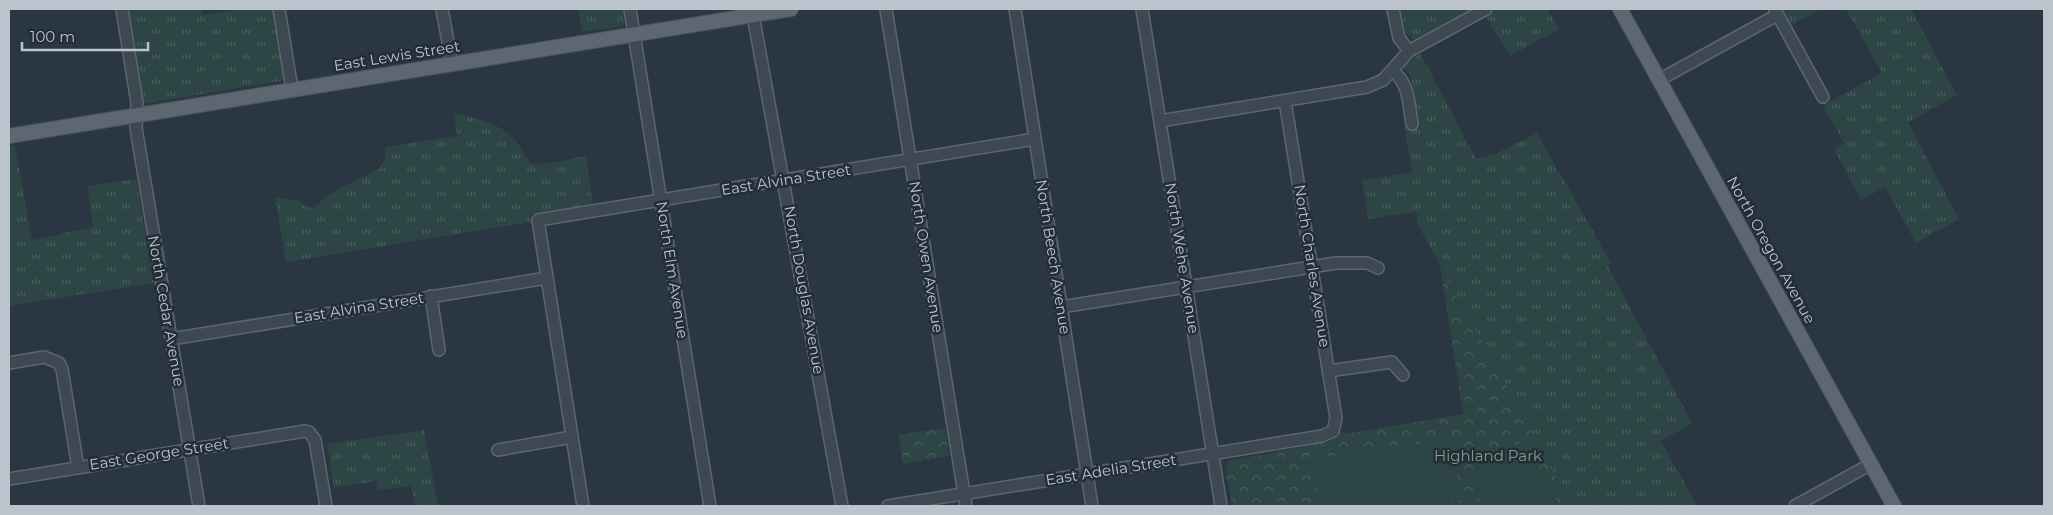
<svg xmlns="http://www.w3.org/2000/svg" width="2053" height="515" font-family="Montserrat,sans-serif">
  <defs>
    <pattern id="grass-tufts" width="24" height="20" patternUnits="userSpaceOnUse" patternTransform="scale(1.25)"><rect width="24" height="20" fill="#2d4544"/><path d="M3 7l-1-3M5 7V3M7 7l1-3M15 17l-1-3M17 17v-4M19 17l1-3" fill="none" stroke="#4a5e5e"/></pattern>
    <pattern id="park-crowns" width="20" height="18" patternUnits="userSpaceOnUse" patternTransform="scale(1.25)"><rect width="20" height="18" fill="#2d4544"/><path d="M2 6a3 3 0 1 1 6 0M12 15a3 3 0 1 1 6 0" fill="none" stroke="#4a5e5e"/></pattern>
  </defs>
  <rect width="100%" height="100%" fill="#2a3742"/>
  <path fill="url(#grass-tufts)" d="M127 9H201L203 15 241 9H272L286 80 142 104Z
    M578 9H623L624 24 618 27 582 32Z
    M1400 9H1477L1423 39 1415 40 1406 33Z
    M1496 9H1547L1559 29 1510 56 1485 15Z
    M1781 9H1820L1790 26Z
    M1846 9H1911L1957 95 1908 122 1959 219 1916 243 1885 187 1861 200 1834 149 1844 143 1823 106 1882 73Z
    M1420 53 1476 159 1495 154 1537 133 1611 263 1607 265 1692 423 1661 441 1697 506H1572L1418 225 1416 212 1368 219 1362 180 1412 172 1404 126 1419 125 1410 75 1403 67Z
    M454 114C473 117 503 124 515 140 521 147 524 156 531 163L539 165 586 156 593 205 530 214 531 222 286 262 275 197 300 201 305 206 313 208 328 195 379 169 385 160V147L457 136Z
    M15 145 32 240 93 227 87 186 136 179 154 283 9 306V146Z
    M424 430 438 506H415L411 486 378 490 377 481 334 488 327 444Z"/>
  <path fill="url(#park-crowns)" d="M1440 265 1572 506H1232L1225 467 1229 461 1327 442 1340 432 1351 433 1463 414Z
    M945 428 949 456 903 464 898 435Z"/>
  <path fill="#2d4544" d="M1451 439 1460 500 1416 506H1320L1313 459Z
    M1523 441 1560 506H1484L1465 473Z"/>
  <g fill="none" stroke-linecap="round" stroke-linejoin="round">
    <defs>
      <path id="minor" d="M122 9 137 103 136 128 199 506
        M279 9 292 89
        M442 9 452 64
        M630 9 710 506
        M886 9 966 506
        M1015 9 1092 506
        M1142 9 1221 506
        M1393 9 1399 38 1409 51
        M1775 10 1823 97
        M753 15 842 506
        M1392 71C1409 81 1409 106 1412 124
        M1659 80 1777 15
        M1160 121 1367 87 1383 80 1409 51 1486 9
        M431 296 439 350
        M1061 307 1336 263H1367L1378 268
        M171 339 547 278
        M9 363 44 357 59 363 62 369 78 468
        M1328 371 1392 362 1403 375
        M498 450 572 437
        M9 479 305 431 309 432 315 440 326 506
        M583 506 538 220 1035 139
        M888 506 1322 436 1333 431 1336 418 1285 101
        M1795 506 1871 464"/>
      <path id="major" d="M1620 9 1894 506
        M9 136 791 9"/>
    </defs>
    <use href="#minor" stroke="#5c6670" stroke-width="14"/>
    <use href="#major" stroke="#4b545f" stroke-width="16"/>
    <use href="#minor" stroke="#3e4852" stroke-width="11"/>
    <use href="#major" stroke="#5c6772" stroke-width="14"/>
  </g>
  <g text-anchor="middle" stroke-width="5" stroke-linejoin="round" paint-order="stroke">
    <g font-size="15" fill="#bbc3cc" stroke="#232d38">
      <text transform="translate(397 56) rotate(-9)" y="5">East Lewis Street</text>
      <text transform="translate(786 180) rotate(-9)" y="5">East Alvina Street</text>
      <text transform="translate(1771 250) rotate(61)" y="5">North Oregon Avenue</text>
      <text transform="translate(926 257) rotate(81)" y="5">North Owen Avenue</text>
      <text transform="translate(1053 257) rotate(81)" y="5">North Beech Avenue</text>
      <text transform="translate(1182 258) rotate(81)" y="5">North Wehe Avenue</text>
      <text transform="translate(1312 266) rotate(81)" y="5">North Charles Avenue</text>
      <text transform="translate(672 270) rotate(81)" y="5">North Elm Avenue</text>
      <text transform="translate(804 290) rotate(80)" y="5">North Douglas Avenue</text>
      <text transform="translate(359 308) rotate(-9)" y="5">East Alvina Street</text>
      <text transform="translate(166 311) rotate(80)" y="5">North Cedar Avenue</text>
      <text transform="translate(159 454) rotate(-9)" y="5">East George Street</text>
      <text transform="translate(1111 470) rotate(-9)" y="5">East Adelia Street</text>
    </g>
    <g font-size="15" fill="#7ba081" stroke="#232d38">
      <text x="1488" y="461">Highland Park</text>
    </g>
  </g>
  <rect width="2053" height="515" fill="none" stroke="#bbc3cc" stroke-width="20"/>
  <path d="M22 42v8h126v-8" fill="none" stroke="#bbc3cc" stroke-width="2.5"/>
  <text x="30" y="42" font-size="15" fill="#bbc3cc" stroke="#232d38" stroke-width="4" paint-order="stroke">100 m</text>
</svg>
